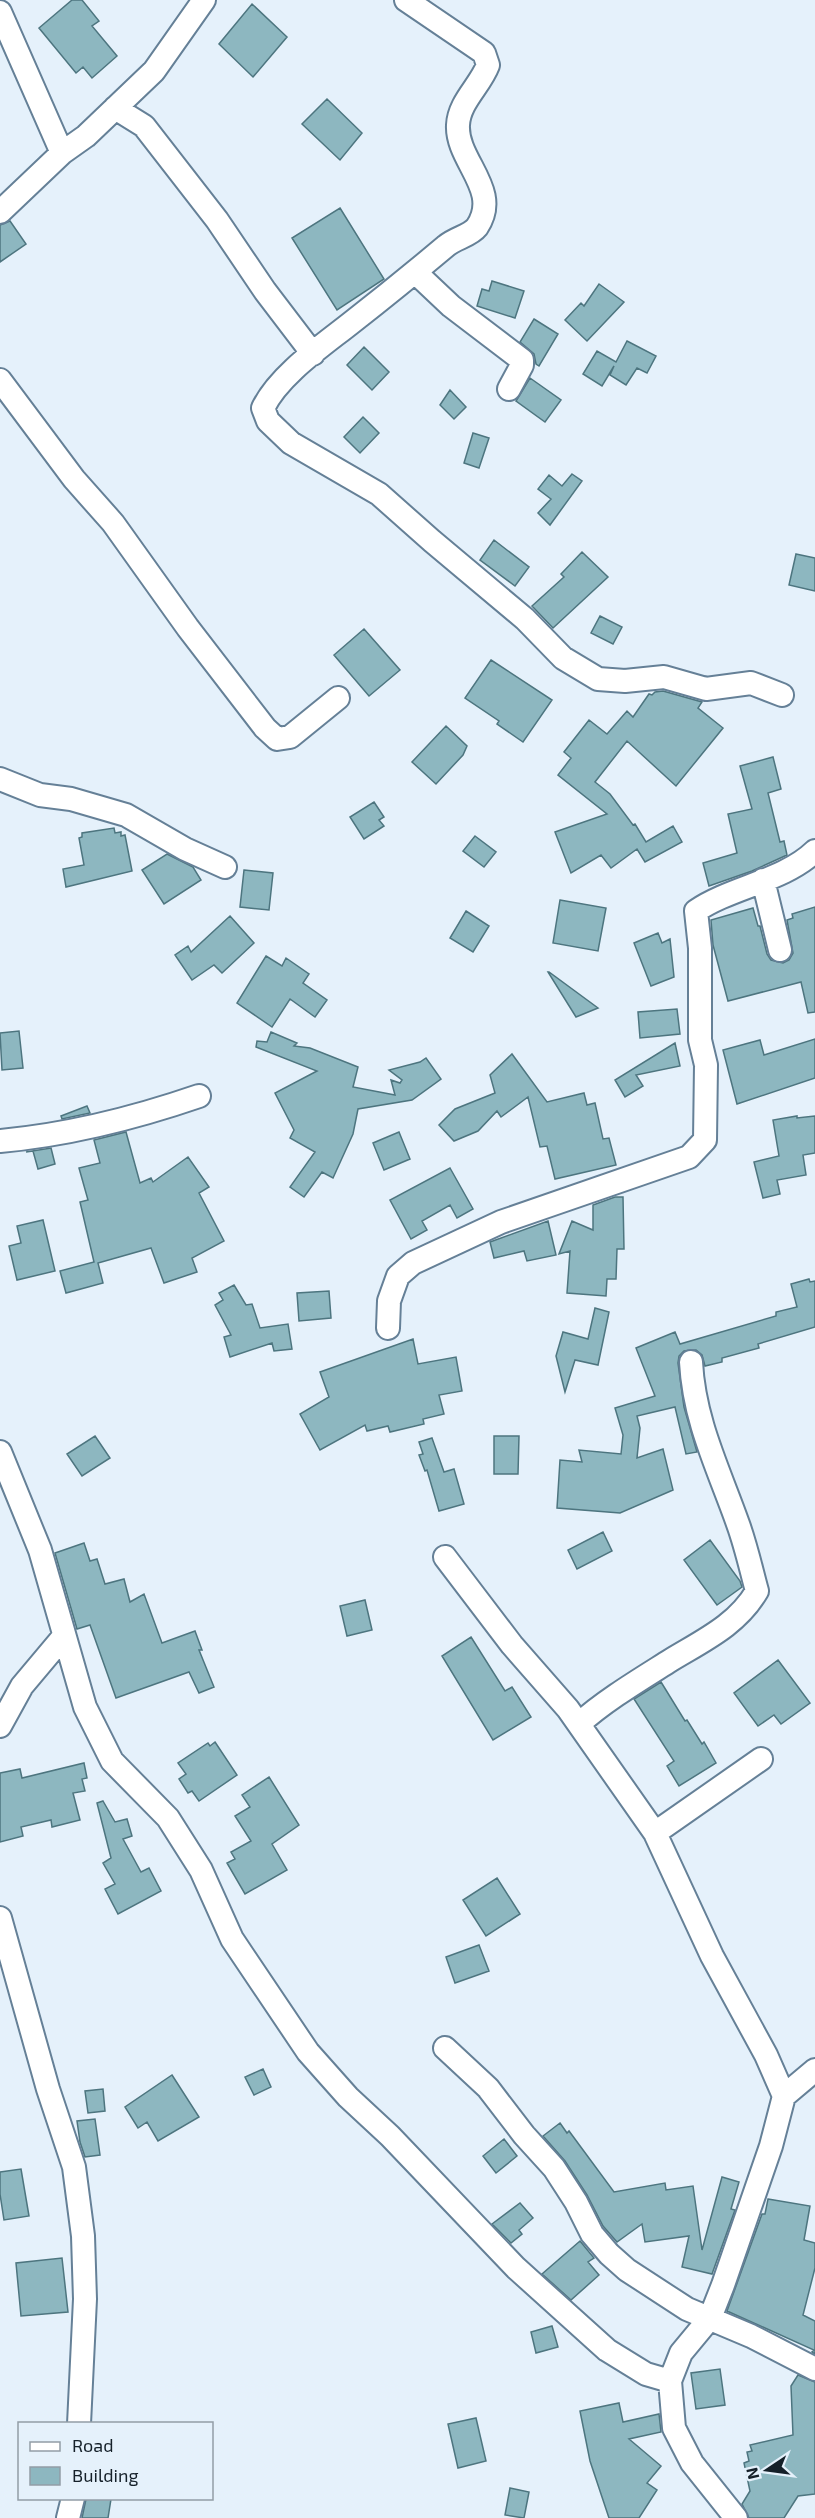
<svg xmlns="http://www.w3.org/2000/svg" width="815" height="2518" font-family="'Exo 2',sans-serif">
  <rect width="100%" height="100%" fill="#e5f1fb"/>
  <path fill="#8db7c0" stroke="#4d757f" stroke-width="1.5" d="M72 0H82L99 21 92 26 117 56 92 78 83 67 76 73 39 28Z
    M252 4 287 37 253 77 219 44Z
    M327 99 362 133 340 160 302 124Z
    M340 208 384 279 337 310 292 238Z
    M10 221 26 244 0 262V225Z
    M492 281 524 291 515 318 477 306 482 289 489 291Z
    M599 284 624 302 587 341 565 320 581 303 584 306Z
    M534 319 558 334 539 366 536 364 534 354 520 342Z
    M627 341 656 356 647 373 637 368 626 385 610 375 614 366 602 386 583 374 597 351 616 362Z
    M364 347 389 372 372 390 347 365Z
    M530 378 561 400 545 422 516 401Z
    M450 390 466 407 454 419 440 405Z
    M363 417 379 433 360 453 344 437Z
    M473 433 489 438 479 468 464 463Z
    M572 474 582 481 550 525 538 513 551 499 538 489 549 475 562 486Z
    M494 540 529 567 515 586 480 560Z
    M582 552 608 577 553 628 532 606 564 577 561 574Z
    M796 554 815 558V591L789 585Z
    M600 616 622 627 613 644 591 633Z
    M364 629 400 670 369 696 334 655Z
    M491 660 552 700 523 742 497 724 499 721 465 698Z
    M663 691 702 702 698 708 723 728 676 786 627 741 595 782 610 794 633 825 635 824 646 842 673 826 682 842 645 862 637 849 611 868 601 855 571 873 555 832 607 814 558 775 571 758 564 752 589 720 607 734 627 711 633 717 649 694 652 695 655 692Z
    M446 726 467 746 463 755 436 784 412 762Z
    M773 757 781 789 768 793 780 842 784 841 787 855 752 871 709 886 703 863 737 853 728 814 752 809 740 766Z
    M374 802 384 817 379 820 384 826 364 839 350 817Z
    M114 828 115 833 121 832V836L125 835 132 871 66 887 63 869 84 865 79 838 82 837V833Z
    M475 836 496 852 484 867 463 851Z
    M167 854 193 867 201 880 164 904 142 870Z
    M244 870 273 873 269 910 240 907Z
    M560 900 606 908 598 951 553 943Z
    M815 907V1012L808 1013 801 982 728 1001 713 945 711 920 753 908 758 926H760L767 954 771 960 783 963 789 960 793 953 787 920 793 918 792 914Z
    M466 911 489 926 473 952 450 938Z
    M230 916 254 943 222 973 214 965 192 980 175 955 188 946 191 952Z
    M658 933 662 943 670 939 674 977 651 986 634 943Z
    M266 956 282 966 286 958 309 974 303 983 327 1000 315 1017 290 999 272 1027 237 1003Z
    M548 972H549L598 1008 576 1017Z
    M677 1009 680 1034 640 1038 638 1012Z
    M19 1031 23 1068 2 1070 0 1033Z
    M271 1032 297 1043 294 1046 310 1048 358 1067 353 1087 395 1095 391 1080 400 1083 402 1080 389 1070 420 1062 426 1058 441 1079 412 1100 358 1109 353 1134 333 1178 322 1172 304 1197 290 1187 315 1152 290 1138 294 1130 275 1093 317 1071 256 1047 257 1041 267 1042Z
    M815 1039V1078L737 1104 723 1050 760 1040 764 1055Z
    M675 1043 680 1066 636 1075 643 1086 625 1097 615 1080Z
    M512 1054 547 1102 584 1093 587 1105 595 1103 603 1139 609 1138 616 1165 555 1179 547 1146 540 1147 528 1097 501 1117 497 1111 478 1131 454 1141 439 1125 455 1109 495 1093 490 1075Z
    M87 1106 90 1113 62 1119 61 1116Z
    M797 1116V1118L815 1116V1153L803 1155 806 1175 777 1180 780 1194 763 1198 754 1162 779 1156 773 1120Z
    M126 1132 140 1183 151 1178 153 1182 188 1157 209 1187 199 1193 224 1241 192 1258 197 1272 164 1283 151 1248 98 1263 103 1283 66 1293 60 1271 94 1262 80 1202 88 1200 79 1168 100 1163 94 1140Z
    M399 1132 410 1159 384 1170 373 1143Z
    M51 1148 55 1164 38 1169 33 1151 26 1152Z
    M450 1168 473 1209 457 1218 450 1205 422 1221 427 1230 411 1239 390 1200Z
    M615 1197H623L624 1249H617L616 1279H607L606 1296 567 1293 570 1251 559 1254 572 1221 593 1230V1205Z
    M43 1220 55 1271 17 1280 9 1246 21 1243 17 1226Z
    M548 1221 556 1255 527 1261 524 1251 494 1258 490 1242Z
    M809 1279 810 1282 815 1281V1327L758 1344 759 1348 722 1358V1362L705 1366 702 1355 696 1350 684 1351 679 1356 678 1363 684 1407 697 1452 686 1454 675 1407 637 1416 640 1428 637 1458 663 1449 673 1490 620 1513 557 1508 560 1460 582 1462 579 1450 621 1454 623 1435 615 1408 655 1396 636 1348 675 1332 680 1344 776 1316V1312L797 1307 791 1284Z
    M234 1285 246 1305 252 1304 260 1328 288 1324 292 1349 274 1351 272 1343 230 1357 224 1337 231 1335 215 1305 223 1300 219 1293Z
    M329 1291 331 1318 299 1321 297 1293Z
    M595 1308 609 1312 598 1365 575 1360 565 1392 556 1356 563 1332 588 1339Z
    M413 1339 418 1364 456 1357 462 1391 439 1395 444 1414 423 1419 424 1424 390 1432 388 1426 367 1431 365 1425 320 1450 300 1414 329 1397 320 1372Z
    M95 1436 110 1458 82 1476 67 1454Z
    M494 1436H519L518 1474H494Z
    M432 1438 444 1472 454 1469 464 1504 439 1511 427 1470 425 1471 419 1455 423 1454 419 1442Z
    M603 1532 612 1551 577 1569 568 1550Z
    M710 1540 740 1581 742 1587 717 1605 684 1560Z
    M84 1543 90 1561 97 1559 105 1584 124 1579 130 1602 144 1594 162 1643 195 1631 202 1650H199L214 1687 199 1693 189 1672 116 1698 90 1625 77 1629 55 1553Z
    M365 1600 372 1630 347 1636 340 1606Z
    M471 1637 505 1691 512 1687 531 1717 493 1740 442 1656Z
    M778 1660 810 1703 781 1724 774 1715 758 1726 734 1693Z
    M661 1682 685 1721 687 1720 702 1744 704 1742 716 1763 679 1786 667 1766 674 1761 634 1699Z
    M215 1742 237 1775 199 1801 192 1791 188 1793 179 1779 186 1774 178 1763 208 1743 210 1746Z
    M84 1763 87 1778 82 1779 85 1791 73 1793 80 1820 52 1827 51 1820 21 1827 23 1836 0 1842V1773L20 1769 22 1778Z
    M269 1777 299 1825 272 1844 287 1870 245 1894 227 1863 235 1859 231 1852 251 1841 235 1816 250 1807 242 1795Z
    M103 1801 115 1822 127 1819 132 1836 123 1839 141 1872 149 1868 161 1891 118 1914 105 1889 115 1884 103 1863 111 1858 97 1803Z
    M497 1878 520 1914 486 1936 463 1900Z
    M479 1945 489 1971 455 1983 446 1957Z
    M263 2069 271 2087 254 2095 245 2077Z
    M172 2075 199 2117 158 2141 147 2122 138 2128 125 2107Z
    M103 2089 105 2111 88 2113 85 2091Z
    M95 2119 100 2155 85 2157 80 2142 77 2121Z
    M560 2123 567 2133 569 2131 614 2192 665 2183 666 2190 693 2186 702 2250 722 2177 739 2182 731 2209 735 2210 712 2274 682 2267 689 2236 645 2242 642 2224 617 2242 603 2226 587 2195 565 2161 543 2136Z
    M504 2139 517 2156 496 2173 483 2156Z
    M21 2169 29 2216 4 2220 0 2194V2172Z
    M768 2199 810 2206 804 2240 815 2243V2268L803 2315 815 2321V2354L812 2352 814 2350 727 2311 762 2214H765Z
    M520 2203 533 2218 519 2230 522 2234 511 2243 492 2224Z
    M580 2241 594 2258 588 2262 599 2275 571 2300 542 2274Z
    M62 2258 68 2312 21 2316 16 2263Z
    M552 2326 558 2347 536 2353 531 2332Z
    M720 2369 725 2405 696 2409 691 2373Z
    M798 2375 815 2382V2494L798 2496 784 2518H749L742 2504 750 2491 744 2463 749 2461 747 2452 752 2451 750 2445 793 2435 791 2386Z
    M619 2403 623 2422 659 2414 661 2432 629 2439 661 2466 647 2483 657 2490 639 2518H609L590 2461 580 2411Z
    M476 2418 486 2461 458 2468 448 2424Z
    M510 2488 529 2492 524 2518 505 2515Z
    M86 2499H111L108 2518H82Z"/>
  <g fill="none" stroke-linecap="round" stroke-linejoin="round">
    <defs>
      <path id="minor" d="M406 0 484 53 488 65C480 86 459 102 458 125 456 161 502 190 477 227 470 236 455 238 446 246 415 272 383 298 351 323 322 346 279 375 263 408L268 421 291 443 379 494 432 541 525 619 563 658 598 679 625 681 664 677 706 689 751 683 782 695
        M0 12 62 153
        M115 108 144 126 217 220 265 291 313 354
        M0 212 62 153 86 136 154 71 204 0
        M415 272 451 306 522 360V365L509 389
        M0 380 74 479 113 523 188 628 265 728 277 739 290 737 338 698
        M0 779 40 795 71 799 126 815 185 849 225 867
        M763 880 780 950
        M0 1141C67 1135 135 1118 199 1096
        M388 1328 389 1301 398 1276 413 1263 501 1222 689 1157 705 1140 706 1065 700 1040V948L696 911C731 887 784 881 815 851
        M0 1452 40 1550 85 1707 112 1761 168 1818 201 1870 232 1939 308 2052 348 2097 390 2136 516 2268 607 2350 646 2374 670 2381
        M445 1557 512 1645 568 1709 655 1833 712 1956 766 2055 784 2096 771 2146 723 2285 710 2318 681 2353 670 2381 674 2428 692 2463 736 2518
        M579 1724C604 1701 641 1679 671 1660 704 1640 737 1625 757 1591 751 1569 746 1546 738 1524 719 1470 694 1421 691 1362
        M0 1726 22 1686 64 1636
        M655 1833 761 1759
        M0 1918 48 2089 74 2167 83 2236 85 2299 79 2424
        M445 2048 488 2088 524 2135 554 2168 576 2202 592 2234 609 2254 627 2270 687 2309 751 2336 815 2369
        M784 2096 815 2070
        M68 2518 73 2498"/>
    </defs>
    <use href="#minor" stroke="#658097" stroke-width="26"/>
    <use href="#minor" stroke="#fff" stroke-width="22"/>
  </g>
  <rect x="18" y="2422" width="195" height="78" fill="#e5f1fb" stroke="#929da7" stroke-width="1.5"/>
  <rect x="30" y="2442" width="30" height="9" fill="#ffffff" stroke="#929da7" stroke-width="1.5"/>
  <text x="72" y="2452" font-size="18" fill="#152029">Road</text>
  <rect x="30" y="2467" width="30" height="18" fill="#8db7c0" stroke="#929da7" stroke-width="1.5"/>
  <text x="72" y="2482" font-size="18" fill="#152029">Building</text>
  <g transform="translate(767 2470) rotate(257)" stroke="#e5f1fb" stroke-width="4.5" paint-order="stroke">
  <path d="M0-4.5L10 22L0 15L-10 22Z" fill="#152029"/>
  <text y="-9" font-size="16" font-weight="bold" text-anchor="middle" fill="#152029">N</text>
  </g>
</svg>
